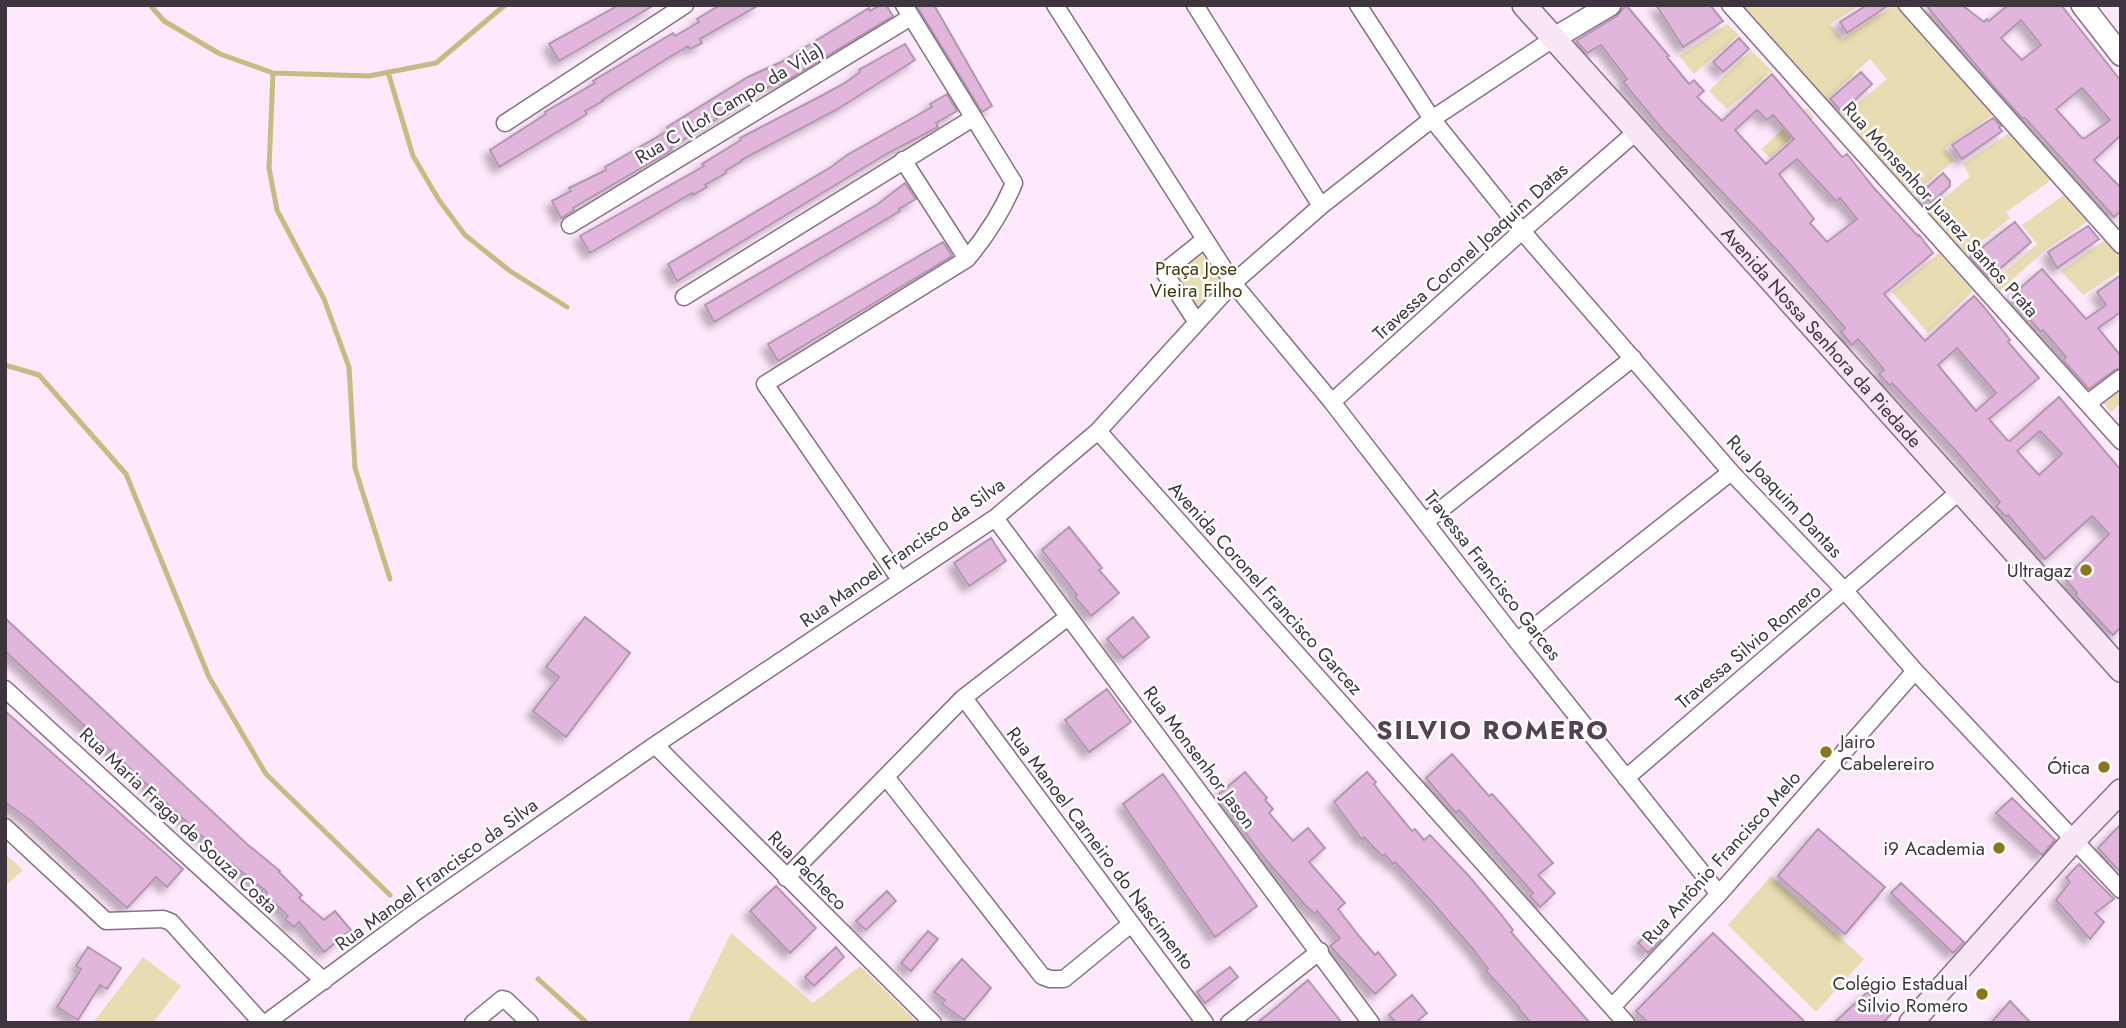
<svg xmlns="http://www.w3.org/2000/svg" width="2126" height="1028" font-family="Jost,sans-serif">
  <defs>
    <filter id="shadow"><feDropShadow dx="-6" dy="6" stdDeviation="3.5" flood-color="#0004"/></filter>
  </defs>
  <rect width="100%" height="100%" fill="#fee8fb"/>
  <path fill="#e8dcb2" d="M1734 5H1860L1830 24 1842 39 1893 5H1897L1994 114 1945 148 1954 161 1911 195 1840 118 1887 79 1870 59 1825 101Z
    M1727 24 1739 35 1694 74 1679 56Z
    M1751 50 1772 71 1727 109 1709 91Z
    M1806 108 1814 117 1770 158 1761 149Z
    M2009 133 2053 179 2006 212 2010 218 1966 254 1927 212 1970 177 1963 164Z
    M2064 195 2088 221 2044 251 1999 292 1992 283 2037 244 2022 225Z
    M2106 239 2121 257V270L2083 295 2061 271Z
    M1200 248 1223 284 1194 311 1170 273Z
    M1939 253 1973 291 1928 333 1892 292Z
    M2121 388V403L2111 412 2102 401Z
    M5 854 23 870 5 886Z
    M1771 876 1864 959 1816 1012 1728 925Z
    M731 933 813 1003 860 966 918 1023H687Z
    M143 957 181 986 153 1023H93Z"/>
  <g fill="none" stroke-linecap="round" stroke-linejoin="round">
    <path stroke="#c9ba84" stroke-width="5" d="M150 5 164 21 220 54 273 73 369 76 436 63 505 5
      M388 72 413 156 439 200 465 235 510 271 567 307
      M273 73 269 168 277 210 324 299 349 367 355 468 390 579
      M5 365 39 375 126 474 209 677 266 774 390 895
      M538 979 587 1023"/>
  </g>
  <path fill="#e2b5dd" stroke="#b198ae" stroke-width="2" fill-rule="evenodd" filter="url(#shadow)" d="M619 5H654L559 61 549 44Z
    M720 5H759L700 39 702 43 690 49 688 46 665 60 602 100 603 101 585 111 587 114 499 167 490 150 546 114 545 112 595 83 593 81 673 33 675 36 699 22 697 19Z
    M880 5H886L893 16 794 76 778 85 777 82 752 97 670 148 672 150 573 208 574 210 561 218 552 201 571 191 569 188 606 170 605 167 669 130 667 127 748 77 781 62 869 8 870 11Z
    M916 5H934L992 106 982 112Z
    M1626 5 1669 56 1667 57 1689 84 1694 80 1704 91 1697 97 1722 121 1772 74 1842 157 1847 154 1874 188 1918 236 1919 235 1933 253 1884 294 1925 341 1974 296 1984 307 2010 340 2008 342 2039 378 1989 419 2007 440 2010 441 2059 397 2121 470V627L2113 635 2075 595 2077 593 2065 579 2109 534 2092 516 2045 559 2008 515 2006 517 1996 506 2000 502 1955 450 1892 383 1890 386 1879 374 1884 370 1875 359 1858 339 1852 345 1841 332 1845 328 1778 251 1663 130 1623 82 1627 79 1601 45 1587 53 1576 41 1617 16ZM1757 110 1767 120 1773 115 1794 139 1766 164 1735 130ZM1797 159 1836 201 1840 198 1857 219 1827 242 1810 223 1814 219 1779 174ZM1957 348 1996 393 1976 411 1938 365ZM2040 431 2062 454 2039 475 2017 451Z
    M1656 5H1710L1723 21 1683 47Z
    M1867 5H1889L1847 33 1840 22Z
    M1926 5H1962L1984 22 1987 19 1989 21 2008 5H2061L2121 81V135L2094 160 2121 188V211L2114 217 2025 118H2022L1994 87ZM2021 20 2041 45 2022 60 2001 38ZM2082 88 2110 120 2085 138H2082L2056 109Z
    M1739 38 1749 49 1723 72 1713 62Z
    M905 44 915 60 836 110 741 160 742 161 725 171 726 173 705 185 707 187 693 195 692 193 590 253 580 236 704 166 702 164 741 140 740 138 821 96 845 83 860 72 859 70Z
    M1861 72 1872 84 1842 112 1830 99Z
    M947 94 957 111 936 123 938 127 888 153 677 281 668 264 831 167 847 155 932 107 930 104Z
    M1993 118 2001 126 1999 127 2002 131 1962 159 1952 145Z
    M1943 173 1950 181V186L1931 203 1921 193Z
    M905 183 916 199 899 209 900 211 714 322 705 305 878 204Z
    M2015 222 2031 242 1989 278 1970 257Z
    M2088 226 2099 239 2057 268 2048 252Z
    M943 242 952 256 778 361 768 344Z
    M2042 269 2086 319 2106 305 2097 292 2121 275V312L2098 328 2121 356V368L2115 370 2089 389 2063 360 2066 357 2043 330 2041 332 2010 297Z
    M1069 527 1102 568 1099 570 1119 593 1091 616 1075 597 1077 595 1068 583 1042 550Z
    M991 538 1006 561 969 586 954 563Z
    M585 617 630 653 566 737 533 711 559 677 546 667Z
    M1133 617 1149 637 1123 658 1107 639Z
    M5 618 247 844 280 871 279 872 302 895 299 898 324 920 335 911 351 930 324 952 299 922 294 927 285 919 288 916 265 894 267 892 227 860 5 651Z
    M1107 689 1131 722 1089 752 1065 720Z
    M5 711 183 869 167 887 156 877 127 908 31 821 5 802Z
    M1452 754 1489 796 1492 794 1503 806 1553 863 1538 875 1555 893 1540 907 1530 896 1533 893 1517 875 1459 810 1456 813 1426 778Z
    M1245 772 1267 798 1265 800 1273 809 1269 813 1293 841 1308 828 1325 848 1309 862 1345 903 1338 909 1359 936 1375 955 1378 952 1396 975 1375 994 1330 946 1340 938 1317 911 1315 914 1305 905 1262 855 1218 795Z
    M1367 772 1376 782 1374 784 1383 796 1412 831 1415 829 1424 840 1430 835 1468 875 1499 912 1513 930 1511 932 1590 1023H1531L1518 1008 1519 1007 1486 971 1488 969 1472 948 1431 901 1395 862 1393 864 1385 854 1382 856 1364 837 1362 840 1334 802Z
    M1163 774 1257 906 1215 937 1123 804Z
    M2012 798 2055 840 2042 855 1996 813Z
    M2121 824V873L2098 848Z
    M1818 829 1885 887 1845 934 1778 876Z
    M2079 864 2114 899 2095 913 2104 922 2090 939 2056 900 2070 882 2066 878Z
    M1901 883 1964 942 1953 953 1891 893Z
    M776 886 816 928 790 953 750 911Z
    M887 891 896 901 866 930 856 921Z
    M1652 930 1661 940 1648 953 1638 943Z
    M928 931 938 939 911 971 901 963Z
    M1713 933 1806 1023H1648L1636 1011Z
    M88 947 121 968 107 989 100 985 78 1020 57 1007 81 969 76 966Z
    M836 947 844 957 814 986 805 977Z
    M962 959 991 988 964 1020 942 1004 945 1000 934 992Z
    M1230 967 1238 977 1205 1003 1197 992Z
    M1308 980 1342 1023H1257L1278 1006Z
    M1867 992 1891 1014 1883 1023H1834Z
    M1412 995 1427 1013 1415 1023H1396L1389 1015Z
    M2010 1001 2031 1023H1991Z"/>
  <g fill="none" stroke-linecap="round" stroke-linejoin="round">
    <defs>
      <path id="minor" d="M1055 5 1233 283 1332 402 1517 641 1719 894
        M1195 5 1321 206
        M1358 5 1432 119 1522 231 1731 472 1845 591 1915 671 2121 890
        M1730 5 2121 441
        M1907 5 2121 245
        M505 123 685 5
        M903 160 967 259
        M570 225 911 17
        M684 297 973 118
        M1196 321 1164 272 1204 240
        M1332 402 1522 231 1636 132
        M2088 403 2121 378
        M1098 431 1626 1023
        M995 518 1371 1023
        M1425 522 1633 358
        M901 581 765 384 967 259C987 235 1002 212 1014 183L904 5
        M1517 641 1731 472
        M5 689 324 981
        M964 698 1205 1023
        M655 745 933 1023
        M886 777 1042 976 1050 979H1064L1131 924
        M1626 778 1960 491
        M5 827 106 921 163 919 171 922 262 1023
        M786 878 963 698 1068 617
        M1612 1007 1719 894 1915 671
        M266 1023 413 914 655 745 995 518 1098 431 1233 283 1321 206 1432 119 1553 39
        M473 1023 502 999 506 1000 530 1023
        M1229 1023 1320 951"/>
      <path id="tertiary" d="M2082 5 2121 55
        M1553 39 1610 5"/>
      <g id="secondary">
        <path id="s1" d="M1524 5 2121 670"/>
        <path d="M1911 1023 2073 841 2121 791"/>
      </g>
    </defs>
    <use href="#minor" stroke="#877085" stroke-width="19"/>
    <use href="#tertiary" stroke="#877085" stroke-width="24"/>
    <use href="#secondary" stroke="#877085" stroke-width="26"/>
    <use href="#minor" stroke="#fff" stroke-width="16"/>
    <use href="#tertiary" stroke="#fff" stroke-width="21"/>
    <use href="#secondary" stroke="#f8e6f6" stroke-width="23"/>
  </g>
  <g fill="#8c761a" stroke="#fff" stroke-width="2.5">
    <circle cx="2086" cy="570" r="7"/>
    <circle cx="1826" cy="752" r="7"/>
    <circle cx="2104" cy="767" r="7"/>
    <circle cx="1999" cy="848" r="7"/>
    <circle cx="1982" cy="994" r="7"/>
  </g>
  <g text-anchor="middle" stroke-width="5" stroke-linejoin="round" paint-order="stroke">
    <g font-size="19" fill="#3f353e" stroke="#fff">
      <text transform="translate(729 103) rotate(-31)" y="7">Rua C (Lot Campo da Vila)</text>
      <text transform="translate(1941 209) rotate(48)" y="7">Rua Monsenhor Juarez Santos Prata</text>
      <text transform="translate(1470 251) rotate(-42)" y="7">Travessa Coronel Joaquim Datas</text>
      <text dy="7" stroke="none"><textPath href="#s1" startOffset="446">Avenida Nossa Senhora da Piedade</textPath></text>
      <text transform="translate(1785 496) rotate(47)" y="7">Rua Joaquim Dantas</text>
      <text transform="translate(902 552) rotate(-35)" y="7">Rua Manoel Francisco da Silva</text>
      <text transform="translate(1493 575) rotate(52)" y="7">Travessa Francisco Garces</text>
      <text transform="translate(1266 588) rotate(48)" y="7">Avenida Coronel Francisco Garcez</text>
      <text transform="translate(1748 646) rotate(-40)" y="7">Travessa Silvio Romero</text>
      <text transform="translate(1200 757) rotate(53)" y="7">Rua Monsenhor Jason</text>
      <text transform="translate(179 820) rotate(43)" y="7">Rua Maria Fraga de Souza Costa</text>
      <text transform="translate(1101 848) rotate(53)" y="7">Rua Manoel Carneiro do Nascimento</text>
      <text transform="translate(1721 857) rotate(-48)" y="7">Rua Antônio Francisco Melo</text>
      <text transform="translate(808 870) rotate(45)" y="7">Rua Pacheco</text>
      <text transform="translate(436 874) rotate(-36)" y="7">Rua Manoel Francisco da Silva</text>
    </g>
    <g font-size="19" fill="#44390d" stroke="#fff">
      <text x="1196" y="275">Praça Jose<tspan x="1196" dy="22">Vieira Filho</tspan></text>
    </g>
    <g font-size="19" fill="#3f353e" stroke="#fff" text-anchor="end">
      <text x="2072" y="577">Ultragaz</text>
      <text x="1840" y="748" text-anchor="start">Jairo<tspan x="1840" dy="22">Cabelereiro</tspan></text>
      <text x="2090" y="774">Ótica</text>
      <text x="1985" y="855">i9 Academia</text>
      <text x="1968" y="990">Colégio Estadual<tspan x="1968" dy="22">Silvio Romero</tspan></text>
    </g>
    <g font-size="26" font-weight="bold" letter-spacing="2" fill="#564053" stroke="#fff">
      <text x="1493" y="739">SILVIO ROMERO</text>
    </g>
  </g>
  <rect width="2126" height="1028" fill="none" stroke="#3f353e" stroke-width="14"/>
</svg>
